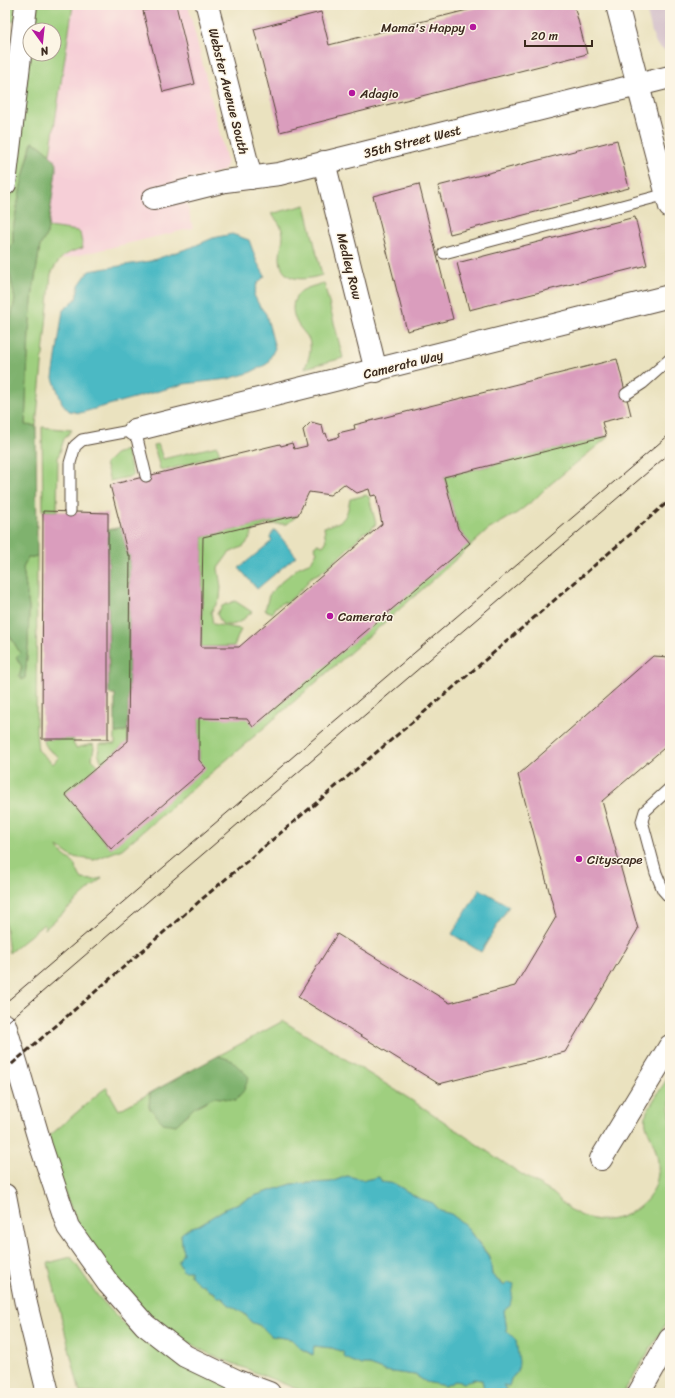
<svg xmlns="http://www.w3.org/2000/svg" width="675" height="1398" font-family="Sriracha,sans-serif">
  <rect width="100%" height="100%" fill="#fcf5e5"/>
  <filter id="ink" filterUnits="userSpaceOnUse"><feTurbulence type="fractalNoise" baseFrequency=".025" numOctaves="2"/><feDisplacementMap in="SourceGraphic" scale="8" xChannelSelector="R" yChannelSelector="G"/><feConvolveMatrix kernelMatrix="1 2 1 2 8 2 1 2 1" color-interpolation-filters="sRGB"/></filter>
  <filter id="wash" filterUnits="userSpaceOnUse"><feTurbulence type="fractalNoise" baseFrequency=".012" numOctaves="4" result="noise"/><feDisplacementMap in="SourceGraphic" scale="16" xChannelSelector="R" yChannelSelector="G"/><feGaussianBlur stdDeviation="0.9" result="paint"/><feColorMatrix in="noise" values="0 0 0 0 0 0 0 0 0 0 0 0 0 0 0 0 0 1.4 0 .05"/><feComposite in="paint" operator="in"/></filter>
  <g filter="url(#wash)">
    <rect width="100%" height="100%" fill="#eae2bf"/>
    <path fill="#f6cfd7" d="M73 5H188L227 162 226 167 223 171 181 182 193 228 33 266Z"/>
    <path fill="#d1bdc9" d="M645 5H670V51L664 50 658 46 654 40Z"/>
    <path fill="#9fcf7f" stroke="#6d7c4e" d="M8 5H18L16 20 7 23Z
      M37 5H73L50 154 39 145 32 142 21 186 13 229V243L6 257 5 263V235L30 54H54V30H34Z
      M305 205 322 275C304 281 280 283 280 257 280 250 283 243 283 235 282 226 277 220 271 214Z
      M48 227 78 231 80 233 83 248C66 253 59 257 51 274L36 426H25L29 331 33 291 40 246 47 234Z
      M5 273H10L15 300 8 330 5 333Z
      M324 283 343 358 305 368C308 360 311 353 310 344 309 336 303 332 299 326 291 315 290 298 303 290 309 287 317 285 324 283Z
      M42 427 72 430 64 439 58 458 57 511H43Z
      M606 436 608 437 547 487 535 499 517 513 488 530 434 579 258 733 122 849 94 860 72 857 58 847C61 856 69 857 74 864 77 868 78 874 82 879L93 880 102 878 45 929 44 924 9 953 5 921V618C5 622 5 627 7 631 16 649 27 654 19 676L25 678 28 646 29 608 23 568 28 558 37 556 36 731 38 750 53 764 59 757 48 749 42 739H73L74 741 73 743 76 748 93 744 94 748 92 759 99 766 65 794 111 849 199 760V718L470 543 458 529 444 477Z
      M158 444 163 459 217 446 220 454 167 470 160 469 154 445Z
      M126 450 133 476 110 481 105 464 115 454Z
      M366 495 369 497 376 524 369 531 364 532 338 558 320 573 311 577 305 586 286 604 284 602 274 608 273 613 265 610 269 595 281 582 299 567 311 562 317 552 314 546 318 544 323 546 326 542 324 527C344 521 346 521 350 499Z
      M298 515 287 524H268L253 531 249 540 244 546 229 553 218 568 221 587 220 599 211 612 213 624 241 629 234 646 201 647 203 537Z
      M235 601 252 612C242 620 236 628 222 624L217 614 222 606Z
      M128 729V741L102 763 98 753 100 744H115V733L124 732Z
      M283 1021C332 1051 382 1081 430 1112 470 1139 509 1168 551 1192 558 1196 560 1202 566 1206 574 1213 583 1217 593 1219 613 1224 637 1213 649 1197 661 1181 660 1160 653 1142 648 1129 643 1126 647 1111L670 1074V1317L623 1393H505L506 1389 503 1385 509 1386 511 1379 518 1371 516 1340 507 1331 504 1310 505 1286 492 1275 490 1257 464 1224 451 1214 440 1211 433 1203 418 1198 395 1184 382 1182 379 1177 365 1180 347 1176 331 1182 292 1184 257 1195 225 1209 199 1225 189 1228 181 1234 183 1253 190 1271 208 1290 222 1297 228 1304 245 1314 251 1322 261 1326 271 1336 291 1339 300 1348 312 1355 314 1346 332 1348 343 1352 361 1365H369L385 1371 415 1375 426 1382 445 1386 455 1381 465 1383 474 1379 482 1380 485 1393H307L209 1354 186 1341 146 1312 124 1292 82 1232 66 1197 47 1138 106 1087 119 1110 150 1093 149 1108 176 1125 195 1107 214 1097 236 1100 231 1060 218 1056Z
      M71 1257 98 1296 121 1321 140 1338 177 1362 243 1393H80L48 1263Z"/>
    <path fill="#7fb26e" stroke="#5d6e46" d="M32 142C43 146 50 154 57 164L47 234 40 246 33 291 29 331 25 425 36 426 37 556 28 558 23 568 29 608 28 646 25 678 22 680 19 676 22 667 16 657 20 653 6 629 5 618V364L7 361 5 349V333L8 330 15 300 10 274 6 273 5 270 6 257 13 243V229L21 186Z
      M121 527 128 555H130L128 729 124 732 115 733V694H109L108 530Z
      M218 1056 231 1060 249 1077 244 1090 236 1100 214 1097 195 1107 176 1125 163 1123 149 1107 150 1093Z"/>
    <path fill="#4bb9c4" stroke="#437271" d="M232 234 249 240 257 262 265 276 257 284 254 295 259 305 266 314 275 348 267 364 249 373 228 379 184 384 80 413 69 411 62 403 53 378 63 310 76 299 79 285 89 271 150 261 192 247 213 238Z
      M275 530 296 556 257 589 239 568 272 541 270 536Z
      M480 889 509 906 481 952 452 934Z
      M347 1176 365 1180 379 1177 382 1182 395 1184 418 1198 433 1203 440 1211 451 1214 464 1224 490 1258 492 1275 504 1286 508 1282 514 1284 510 1306 504 1310 507 1331 516 1340 519 1362 518 1371 511 1379 509 1386 503 1385 506 1389 505 1393H485L482 1380 474 1379 465 1383 455 1381 445 1386 426 1382 415 1375 385 1371 369 1365H361L345 1358 343 1352 332 1348 314 1346 313 1355 300 1348 291 1339 271 1336 261 1326 251 1322 245 1314 228 1304 222 1297H217L215 1293 208 1290 204 1285 199 1284 190 1275V1271H183L178 1262 183 1253 181 1234 189 1228 199 1225 225 1209 257 1195 292 1184 331 1182Z"/>
    <g id="blocks">
      <path fill="#da9dbd" fill-rule="evenodd" d="M167 5H176L195 84 163 92 143 11Z
        M487 5H574L587 54 280 132 254 29 321 12 329 45Z
        M617 140 629 188 450 234 438 186Z
        M419 184 453 319 407 331 373 196Z
        M635 217 647 265 469 310 457 263Z
        M617 359 631 415 602 422 606 436 444 477 458 529 470 543 253 727 247 719 199 718V760L206 768 111 849 65 794 128 741 130 555H128L110 485 280 444 281 446 292 443 294 449 307 446 303 430 311 422 322 425 324 434 326 433 328 440 339 437 338 433 355 429 354 425ZM344 484 357 493 369 489 371 496 376 495 382 524 239 647H201L203 537 298 515 309 492 330 495Z
        M43 511 108 513V739H42Z
        M653 656 670 657V743L602 801 638 929 565 1052 439 1084 298 997 337 934 450 1003 515 986 556 917 518 775Z"/>
    </g>
  </g>
  <g filter="url(#ink)">
    <use href="#blocks" fill-opacity="0" stroke="#554636" stroke-width="1"/>
    <g fill="none" stroke-linecap="round" stroke-linejoin="round">
      <defs>
        <path id="service" d="M444 253 667 194
          M626 394 643 383 670 359
          M70 511V463L75 446 82 440 135 430 146 476
          M670 788 645 811 642 821 656 873 663 890 670 898"/>
        <path id="minor" d="M207 5 251 178
          M617 5 670 207
          M324 162 376 371
          M153 199 225 181 279 174 670 77
          M135 430 670 296
          M601 1159 670 1046"/>
        <path id="motorway" d="M5 184 26 5
          M5 1025 41 1146 68 1227 108 1283 145 1325 185 1356 237 1381 269 1393
          M5 1195 26 1304 48 1393
          M639 1393 670 1339"/>
      </defs>
      <use href="#service" stroke="#554636" stroke-width="13"/>
      <use href="#minor" stroke="#554636" stroke-width="24"/>
      <use href="#motorway" stroke="#554636" stroke-width="24"/>
      <use href="#service" stroke="#fff" stroke-width="11"/>
      <use href="#minor" stroke="#fff" stroke-width="22"/>
      <use href="#motorway" stroke="#fff" stroke-width="22"/>
      <path stroke="#3b2a1e" stroke-width="1" d="M5 1003 670 434
        M5 1024 670 453"/>
      <path stroke="#3b2a1e" stroke-width="3" stroke-dasharray="6 3" stroke-linecap="butt" d="M5 1070 202 899 447 693 670 500"/>
    </g>
  </g>
  <g fill="#b5179e" stroke="#fcf5e5" stroke-width="1.5">
    <circle cx="473" cy="27" r="4"/>
    <circle cx="352" cy="93" r="4"/>
    <circle cx="330" cy="616" r="4"/>
    <circle cx="579" cy="859" r="4"/>
  </g>
  <g text-anchor="middle" stroke-width="3" stroke-linejoin="round" paint-order="stroke">
    <g font-size="13" fill="#3b2a1e" stroke="#fcf5e5" text-anchor="start">
      <text x="465" y="32" text-anchor="end">Mama's Happy</text>
      <text x="360" y="98">Adagio</text>
      <text x="338" y="621">Camerata</text>
      <text x="587" y="864">Cityscape</text>
    </g>
    <g font-size="13" fill="#3b2a1e" stroke="#fcf5e5">
      <text transform="translate(229 91) rotate(76)" y="5">Webster Avenue South</text>
      <text transform="translate(412 141) rotate(-14)" y="5">35th Street West</text>
      <text transform="translate(350 266) rotate(76)" y="5">Medley Row</text>
      <text transform="translate(403 364) rotate(-14)" y="5">Camerata Way</text>
    </g>
  </g>
  <rect width="675" height="1398" fill="none" stroke="#fcf5e5" stroke-width="20"/>
  <g transform="translate(42 42) rotate(165)"><circle r="19" fill="#fcf5e5" stroke="#afa495"/>
  <path d="M0-3L7 15L0 10L-7 15Z" fill="#b5179e"/>
  <text y="-6" font-size="11" font-weight="bold" text-anchor="middle" fill="#3b2a1e">N</text>
  </g>
  <path d="M525 40v6h67v-6" fill="none" stroke="#3b2a1e" stroke-width="2"/>
  <text x="531" y="40" font-size="12" fill="#3b2a1e" stroke="#fcf5e5" stroke-width="3" paint-order="stroke">20 m</text>
</svg>
